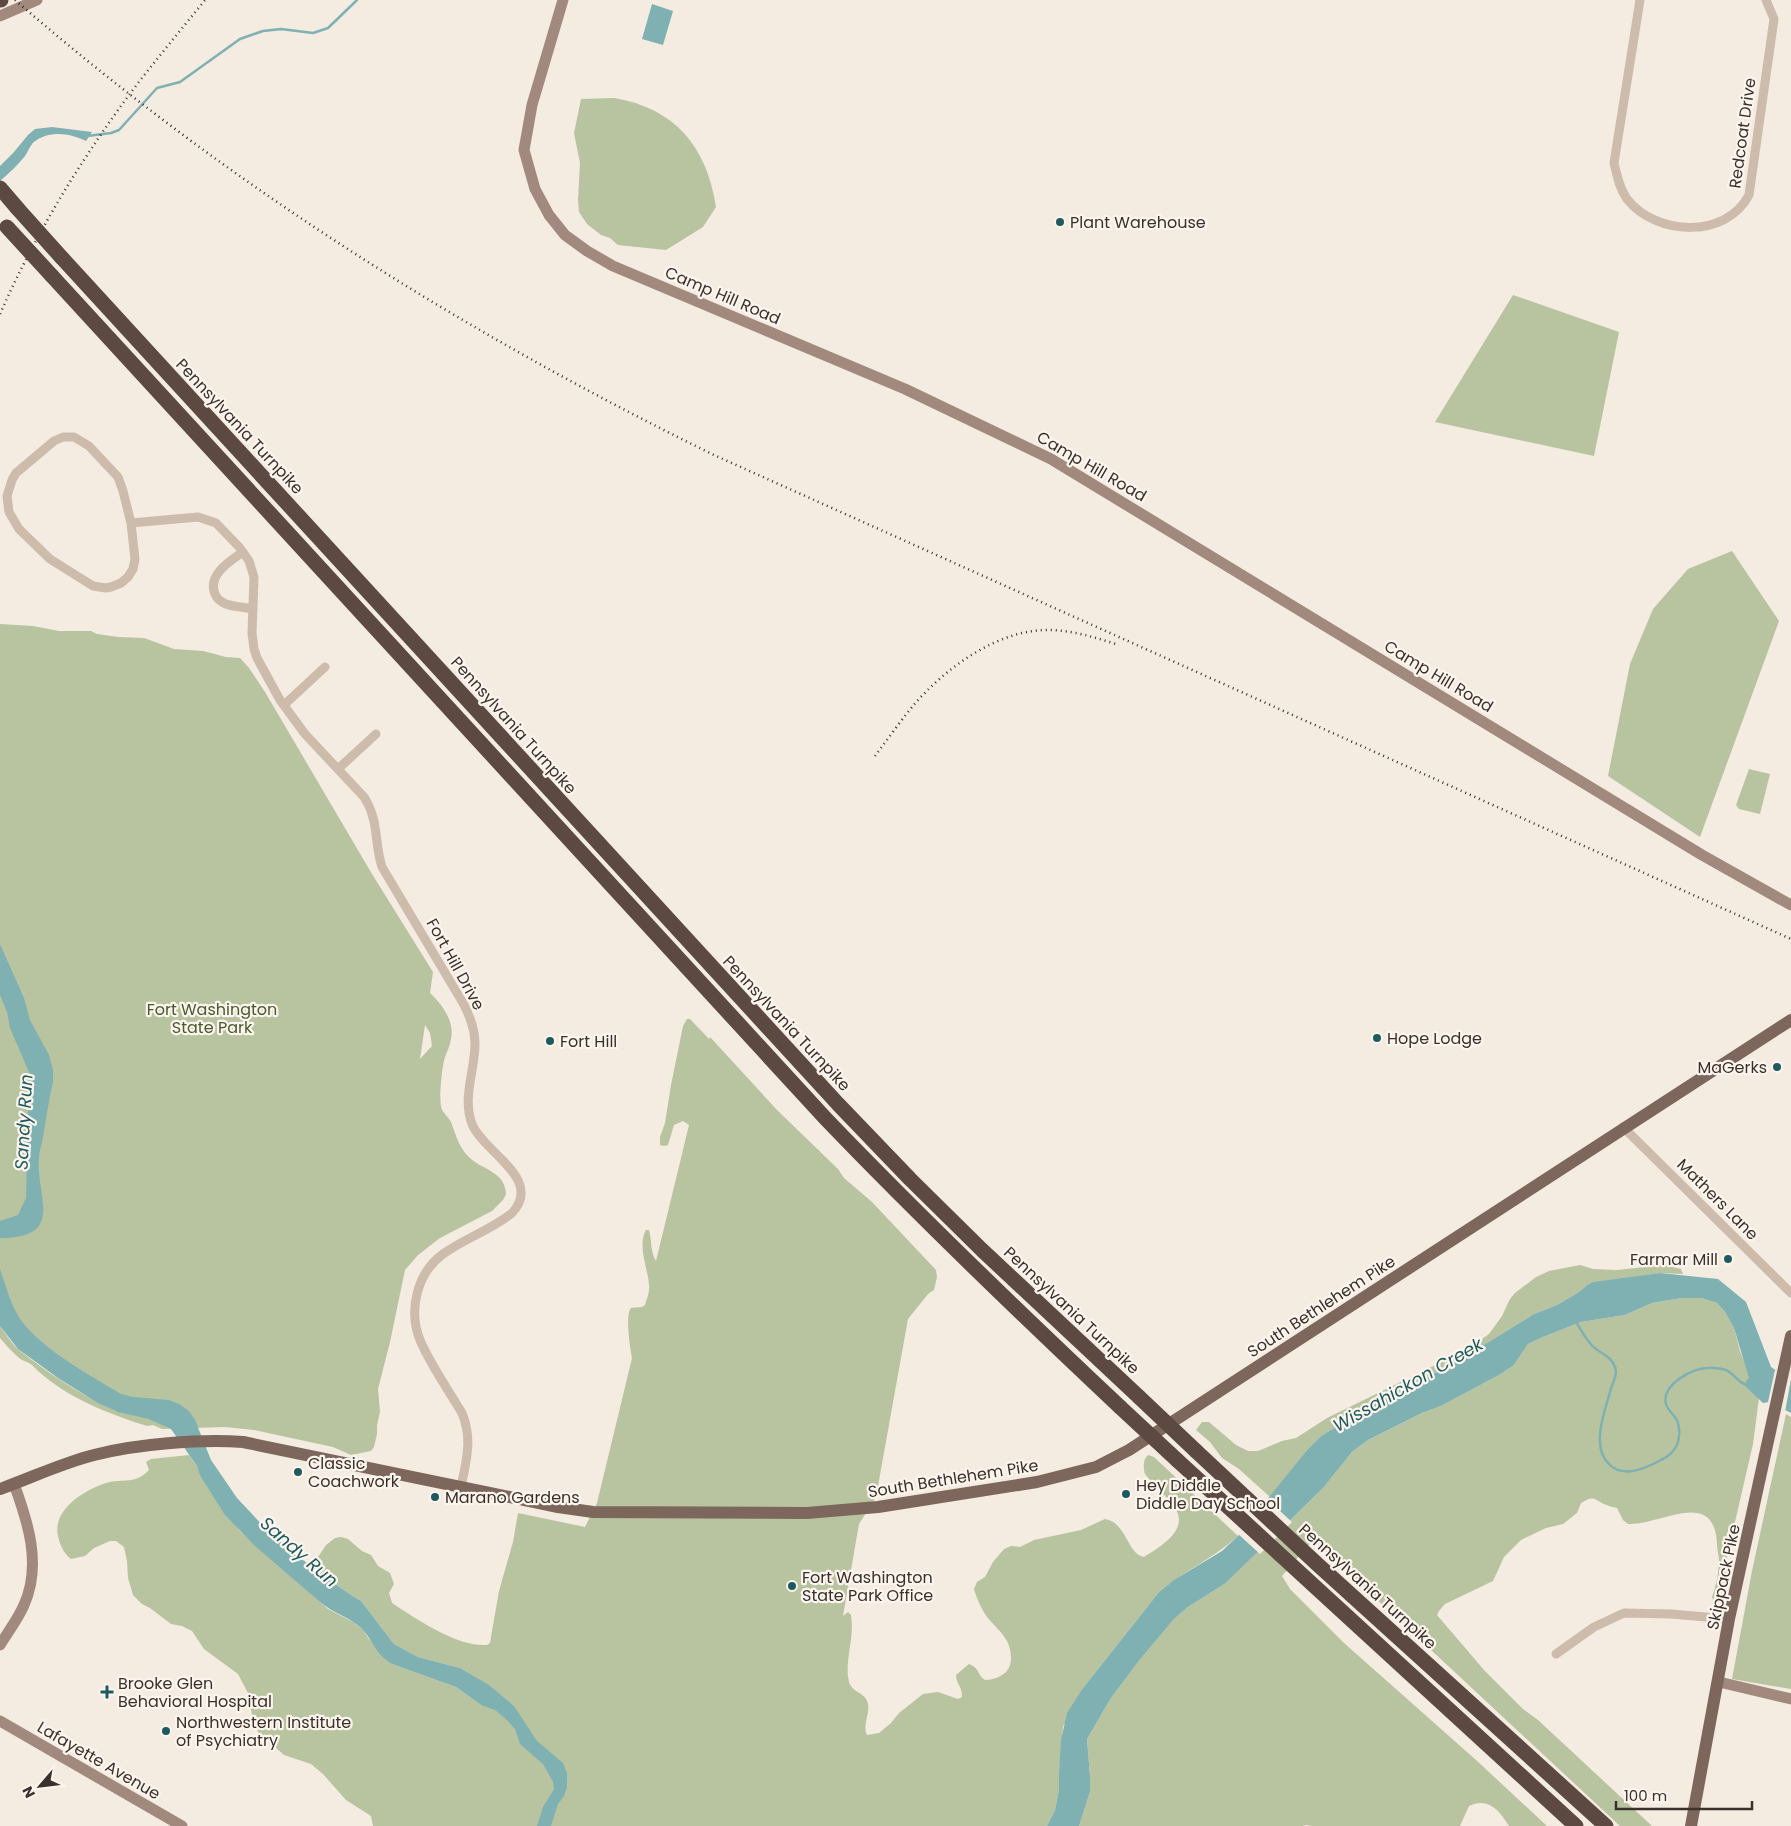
<svg xmlns="http://www.w3.org/2000/svg" width="1791" height="1826" font-family="Poppins,sans-serif">
  <rect width="100%" height="100%" fill="#f4ebe1"/>
  <path fill="#b8c4a0" fill-rule="evenodd" d="M614 98C675 108 707 147 716 207L703 227 666 250 618 245 610 238 601 235 587 224 579 212 578 200 580 163 574 133 581 99Z
    M1513 295 1619 332 1594 456 1435 422Z
    M1732 551 1779 621 1700 837 1608 776 1630 664 1653 609 1688 569Z
    M0 624 33 626 59 631H91L97 634 118 637 144 638 174 649 203 651 226 657 240 658 249 668 265 692 372 874 433 972 430 993C442 1004 455 1022 451 1039 450 1046 447 1051 445 1057 442 1066 439 1097 441 1106 442 1113 448 1116 451 1122 456 1135 459 1149 471 1159 484 1170 505 1172 506 1194L503 1200 492 1211 440 1238 418 1255 405 1270 390 1342 378 1389 380 1412 377 1425V1434L374 1447 371 1451 351 1455 333 1447 254 1430 225 1427 162 1429 153 1425 147 1426C106 1413 62 1396 32 1365 28 1362 23 1361 19 1358 12 1352 6 1345 0 1338V1326C6 1334 11 1343 19 1350 49 1374 83 1396 118 1412L0 1321ZM425 1025 430 1033 432 1046 420 1059Z
    M1749 769 1770 774 1760 814 1739 809 1736 805Z
    M687 1019H690L709 1039 710 1037 777 1110 838 1169 844 1178 872 1202 936 1270 937 1277 934 1290 928 1294 908 1319 876 1497 859 1524 843 1616 848 1612 851 1615C855 1638 844 1660 849 1682 852 1693 866 1692 868 1704 870 1715 862 1725 867 1735L879 1733 891 1723 899 1713 923 1694 938 1692 958 1699 962 1697C962 1685 956 1684 956 1675L969 1664C980 1668 977 1675 985 1680 992 1680 1001 1677 1006 1672 1010 1667 1011 1663 1011 1657 1011 1639 998 1630 987 1617 982 1610 976 1597 974 1589L977 1582 985 1577 993 1562 1004 1549 1011 1546 1020 1547 1034 1540 1081 1530 1105 1519C1127 1523 1127 1554 1144 1557 1160 1547 1191 1529 1174 1507 1166 1495 1154 1486 1145 1474 1143 1468 1143 1459 1148 1455L1154 1457 1238 1536C1214 1558 1184 1571 1159 1592L1083 1688 1063 1727 1059 1772V1789L1055 1810 1047 1826H373L371 1816 346 1800 323 1774 311 1764 284 1755 258 1732 253 1720 248 1693 238 1674 204 1649 192 1631 182 1626 171 1624 150 1608 142 1604 133 1595 128 1578 127 1561 124 1547 116 1541H110L94 1548 85 1556 71 1559C64 1554 60 1545 58 1536 52 1510 84 1490 106 1483 123 1478 135 1485 149 1470L146 1462 151 1459 189 1455 197 1466 208 1488 240 1531 328 1609 353 1622 363 1630 369 1639 392 1664 456 1687 481 1705 486 1684 460 1668 418 1657 394 1644 361 1601 345 1591 312 1566 326 1545 335 1538 341 1537 348 1539 362 1551 371 1555 378 1566 390 1573 394 1584 389 1593 392 1603C416 1619 457 1647 487 1645L490 1643 499 1591 513 1542 518 1513 585 1527 597 1503 632 1358C630 1348 625 1314 631 1308L642 1307 645 1305C647 1299 650 1291 649 1285 648 1269 637 1245 646 1230H649C652 1240 650 1251 656 1261L689 1125 683 1121 674 1125 668 1145 664 1146 660 1145V1137L665 1123 671 1085 683 1026Z
    M1580 1265 1593 1269 1617 1270 1664 1265 1681 1269 1683 1274 1660 1273 1587 1285 1579 1292 1557 1305 1534 1314 1464 1357 1395 1395 1364 1410 1321 1436 1307 1450 1270 1497 1239 1469 1222 1458 1210 1442 1196 1430 1202 1422H1209L1236 1445 1248 1451H1258L1282 1441 1296 1438 1327 1418 1464 1351 1489 1334 1502 1316 1510 1299 1515 1293 1536 1277 1549 1271Z
    M1682 1298H1701L1717 1303 1725 1312 1734 1328 1740 1351 1759 1398 1753 1444 1726 1561 1727 1572 1717 1600 1714 1601 1712 1597C1716 1587 1719 1571 1719 1560 1719 1555 1717 1550 1717 1545 1715 1486 1660 1526 1628 1524L1623 1520 1617 1508C1613 1507 1608 1506 1604 1504 1594 1499 1594 1495 1581 1503L1577 1513 1563 1524 1546 1528 1521 1540 1504 1557 1493 1581 1445 1604 1439 1611 1437 1615 1484 1670 1523 1709 1538 1720 1652 1826H1620L1313 1540 1282 1576 1290 1589 1344 1643 1476 1760 1547 1826H1509C1499 1810 1488 1797 1469 1806L1460 1826H1311L1307 1825 1302 1826H1079L1090 1792V1776L1087 1739 1111 1698 1138 1662 1174 1619 1188 1607 1226 1583 1323 1488 1352 1452 1368 1440 1422 1413 1441 1406 1499 1375 1514 1365 1528 1344 1543 1337 1581 1322 1625 1315 1652 1303Z
    M1786 1414 1791 1417V1689L1732 1679 1752 1571Z"/>
  <path fill="#7fb0b2" d="M652 4 673 11 663 45 642 39Z
    M52 127 92 132 86 141C70 133 49 130 34 142 30 145 28 152 25 156 18 165 9 173 0 181V166L14 152 28 135 35 129Z
    M0 944 24 998 30 1020 49 1055 53 1070V1082C48 1102 46 1122 42 1142 41 1147 39 1152 39 1157 35 1195 67 1238 0 1238V1221L18 1215 26 1198 28 1114 32 1079 10 1028 7 1012 0 995Z
    M0 1269C5 1283 9 1299 16 1312 33 1345 90 1375 121 1394L133 1397 169 1400 179 1404 189 1411 195 1420 211 1460 237 1498 266 1529 288 1549 345 1591 361 1601 394 1644 418 1657 460 1668 489 1685 514 1706 537 1741 563 1763 567 1773V1787L564 1796 558 1804 551 1826H537L543 1807 554 1789 553 1782 543 1764 520 1744 515 1729 508 1721 495 1710 481 1705 456 1687 392 1664C374 1653 374 1641 361 1628 349 1617 333 1613 320 1602L255 1546 225 1515 201 1477 197 1466 171 1429 149 1419 118 1412 98 1403 58 1378 18 1349 0 1326Z
    M1660 1273 1718 1279 1746 1302 1771 1367 1791 1381V1413L1769 1402 1763 1403 1746 1387V1381L1749 1378 1734 1328 1725 1312 1717 1303 1701 1298H1682L1652 1303 1625 1315 1581 1322 1543 1337 1528 1344 1514 1365 1499 1375 1441 1406 1422 1413 1368 1440 1352 1452 1323 1488 1226 1583 1188 1607 1174 1619 1138 1662 1111 1698 1087 1739 1090 1776V1792L1079 1826H1047L1055 1810 1059 1789V1772L1061 1740 1067 1713 1083 1688 1159 1592 1174 1580 1222 1551 1238 1536 1307 1450 1321 1436 1364 1410 1395 1395 1464 1357 1534 1314 1557 1305 1579 1292 1587 1285 1594 1282Z"/>
  <path fill="#f4ebe1" d="M1775 1370 1791 1379 1785 1412 1768 1402Z
    M1266 1498 1292 1522 1260 1554 1237 1533Z"/>
  <g fill="none" stroke-linecap="round" stroke-linejoin="round">
    <path stroke="#7fb0b2" stroke-width="2.5" d="M87 136 111 133 119 130 157 88 180 82 240 39 263 31 281 29 313 33 328 28 357 0
      M1576 1322C1582 1331 1587 1343 1596 1349 1603 1354 1612 1358 1615 1367 1618 1376 1612 1383 1610 1392 1604 1413 1591 1447 1609 1464 1623 1479 1646 1468 1661 1460 1676 1453 1682 1440 1678 1423 1676 1416 1668 1411 1666 1404 1661 1385 1692 1368 1708 1368 1712 1367 1722 1369 1726 1370 1735 1374 1738 1383 1747 1385"/>
    <path stroke="#cdbbac" stroke-width="9" d="M1640 0 1614 163C1617 175 1619 188 1627 199 1656 236 1726 239 1749 195L1774 19 1766 0
      M63 437H74L89 446 118 477 123 491 131 523 135 559 133 569 128 577 121 583 111 587 106 588 93 586 50 559 19 529 9 512 7 496 12 480 16 473 54 441Z
      M131 523 198 517 216 523 240 548 249 561 254 577 252 633 254 649 257 658 280 700 305 734 364 797 368 804C378 823 375 846 382 867L463 1003C470 1016 475 1029 475 1044 475 1070 462 1098 472 1124 483 1152 544 1179 512 1213 491 1230 465 1238 443 1254 417 1273 408 1310 420 1340 430 1364 449 1391 462 1413 473 1439 466 1462 461 1487
      M243 552C230 561 207 575 215 594 217 599 221 602 226 604 234 607 244 607 253 609
      M284 705 325 667
      M338 769 376 734
      M1623 1127 1791 1293
      M1556 1654 1594 1627 1624 1613 1671 1614 1729 1619"/>
    <path stroke="#a18a7d" stroke-width="11" d="M563 0 532 105 524 150 535 189 549 215 565 235 587 251 613 266 905 389 1051 459 1702 855 1791 905
      M0 16 37 0
      M0 1645C8 1632 18 1619 24 1605 42 1565 28 1522 14 1484
      M1719 1682 1791 1699
      M0 1721 182 1826"/>
    <path stroke="#7d675c" stroke-width="12" d="M0 1489C31 1478 62 1463 94 1455 136 1444 199 1439 243 1442L558 1507 593 1512 807 1513 878 1507 1037 1482 1096 1467 1129 1450 1791 1020
      M1691 1826 1729 1619 1791 1336"/>
    <path stroke="#5c4a42" stroke-width="15" d="M0 0H1
      M0 188 18 209
      M62 258 838 1104 910 1179 982 1250 1139 1397
      M52 276 826 1119C921 1218 1020 1313 1120 1407
      M1196 1451 1316 1563 1606 1826
      M1177 1460 1576 1826"/>
    <path stroke="#3b302b" stroke-width="2.5" stroke-dasharray="1 4" stroke-linecap="butt" d="M15 0C227 184 463 332 714 455L1791 939
      M0 314C30 246 68 181 111 120 140 78 173 40 205 0
      M875 756C887 740 899 723 912 707 945 668 999 628 1052 630 1075 631 1097 638 1119 645"/>
    <path stroke="#5c4a42" stroke-width="15" d="M18 209 62 258
      M7 227 52 276
      M1139 1397 1196 1451
      M1120 1407 1177 1460"/>
  </g>
  <g fill="#1f5a5e" stroke="#fbf5ee" stroke-width="2">
    <circle cx="1060" cy="222" r="5"/>
    <circle cx="1377" cy="1038" r="5"/>
    <circle cx="550" cy="1041" r="5"/>
    <circle cx="1777" cy="1067" r="5"/>
    <circle cx="1728" cy="1259" r="5"/>
    <circle cx="298" cy="1472" r="5"/>
    <circle cx="1126" cy="1494" r="5"/>
    <circle cx="435" cy="1497" r="5"/>
    <circle cx="792" cy="1586" r="5"/>
    <path d="M104.5 1684.5h5v5h5v5h-5v5h-5v-5h-5v-5h5z"/>
    <circle cx="166" cy="1731" r="5"/>
  </g>
  <g text-anchor="middle" stroke-width="4.5" stroke-linejoin="round" paint-order="stroke">
    <g font-size="16" fill="#3b302b" stroke="#fbf5ee">
      <text transform="translate(1742 133) rotate(-82)" y="6">Redcoat Drive</text>
      <text transform="translate(723 295) rotate(23)" y="6">Camp Hill Road</text>
      <text transform="translate(240 426) rotate(47)" y="6">Pennsylvania Turnpike</text>
      <text transform="translate(1092 466) rotate(30)" y="6">Camp Hill Road</text>
      <text transform="translate(1439 676) rotate(31)" y="6">Camp Hill Road</text>
      <text transform="translate(514 725) rotate(48)" y="6">Pennsylvania Turnpike</text>
      <text transform="translate(456 964) rotate(61)" y="6">Fort Hill Drive</text>
      <text transform="translate(787 1023) rotate(47)" y="6">Pennsylvania Turnpike</text>
      <text transform="translate(1718 1199) rotate(45)" y="6">Mathers Lane</text>
      <text transform="translate(1321 1306) rotate(-33)" y="6">South Bethlehem Pike</text>
      <text transform="translate(1072 1310) rotate(43)" y="6">Pennsylvania Turnpike</text>
      <text transform="translate(953 1478) rotate(-9)" y="6">South Bethlehem Pike</text>
      <text transform="translate(1723 1577) rotate(-78)" y="6">Skippack Pike</text>
      <text transform="translate(1368 1586) rotate(42)" y="6">Pennsylvania Turnpike</text>
      <text transform="translate(99 1760) rotate(30)" y="6">Lafayette Avenue</text>
    </g>
    <g font-size="16" fill="#3b302b" stroke="#fbf5ee" text-anchor="start">
      <text x="1070" y="228">Plant Warehouse</text>
      <text x="1387" y="1044">Hope Lodge</text>
      <text x="560" y="1047">Fort Hill</text>
      <text x="1767" y="1073" text-anchor="end">MaGerks</text>
      <text x="1718" y="1265" text-anchor="end">Farmar Mill</text>
      <text x="308" y="1469">Classic<tspan x="308" dy="18">Coachwork</tspan></text>
      <text x="1136" y="1491">Hey Diddle<tspan x="1136" dy="18">Diddle Day School</tspan></text>
      <text x="445" y="1503">Marano Gardens</text>
      <text x="802" y="1583">Fort Washington<tspan x="802" dy="18">State Park Office</tspan></text>
      <text x="118" y="1689">Brooke Glen<tspan x="118" dy="18">Behavioral Hospital</tspan></text>
      <text x="176" y="1728">Northwestern Institute<tspan x="176" dy="18">of Psychiatry</tspan></text>
    </g>
    <g font-size="16" fill="#4a5a2e" stroke="#fbf5ee">
      <text x="212" y="1015">Fort Washington<tspan x="212" dy="18">State Park</tspan></text>
    </g>
    <g font-size="18" font-style="italic" fill="#1f5a5e" stroke="#fbf5ee">
      <text transform="translate(24 1122) rotate(-87)" y="6">Sandy Run</text>
      <text transform="translate(1408 1385) rotate(-30)" y="6">Wissahickon Creek</text>
      <text transform="translate(299 1552) rotate(41)" y="6">Sandy Run</text>
    </g>
  </g>
  <g transform="translate(40 1786) rotate(242)" stroke="#fbf5ee" stroke-width="4" paint-order="stroke">
  <path d="M0-4L9 19L0 12L-9 19Z" fill="#3b302b"/>
  <text y="-8" font-size="14" font-weight="bold" text-anchor="middle" fill="#3b302b">N</text>
  </g>
  <path d="M1616 1801v8h136v-8" fill="none" stroke="#3b302b" stroke-width="2.5"/>
  <text x="1624" y="1801" font-size="15" fill="#3b302b" stroke="#fbf5ee" stroke-width="4" paint-order="stroke">100 m</text>
</svg>
